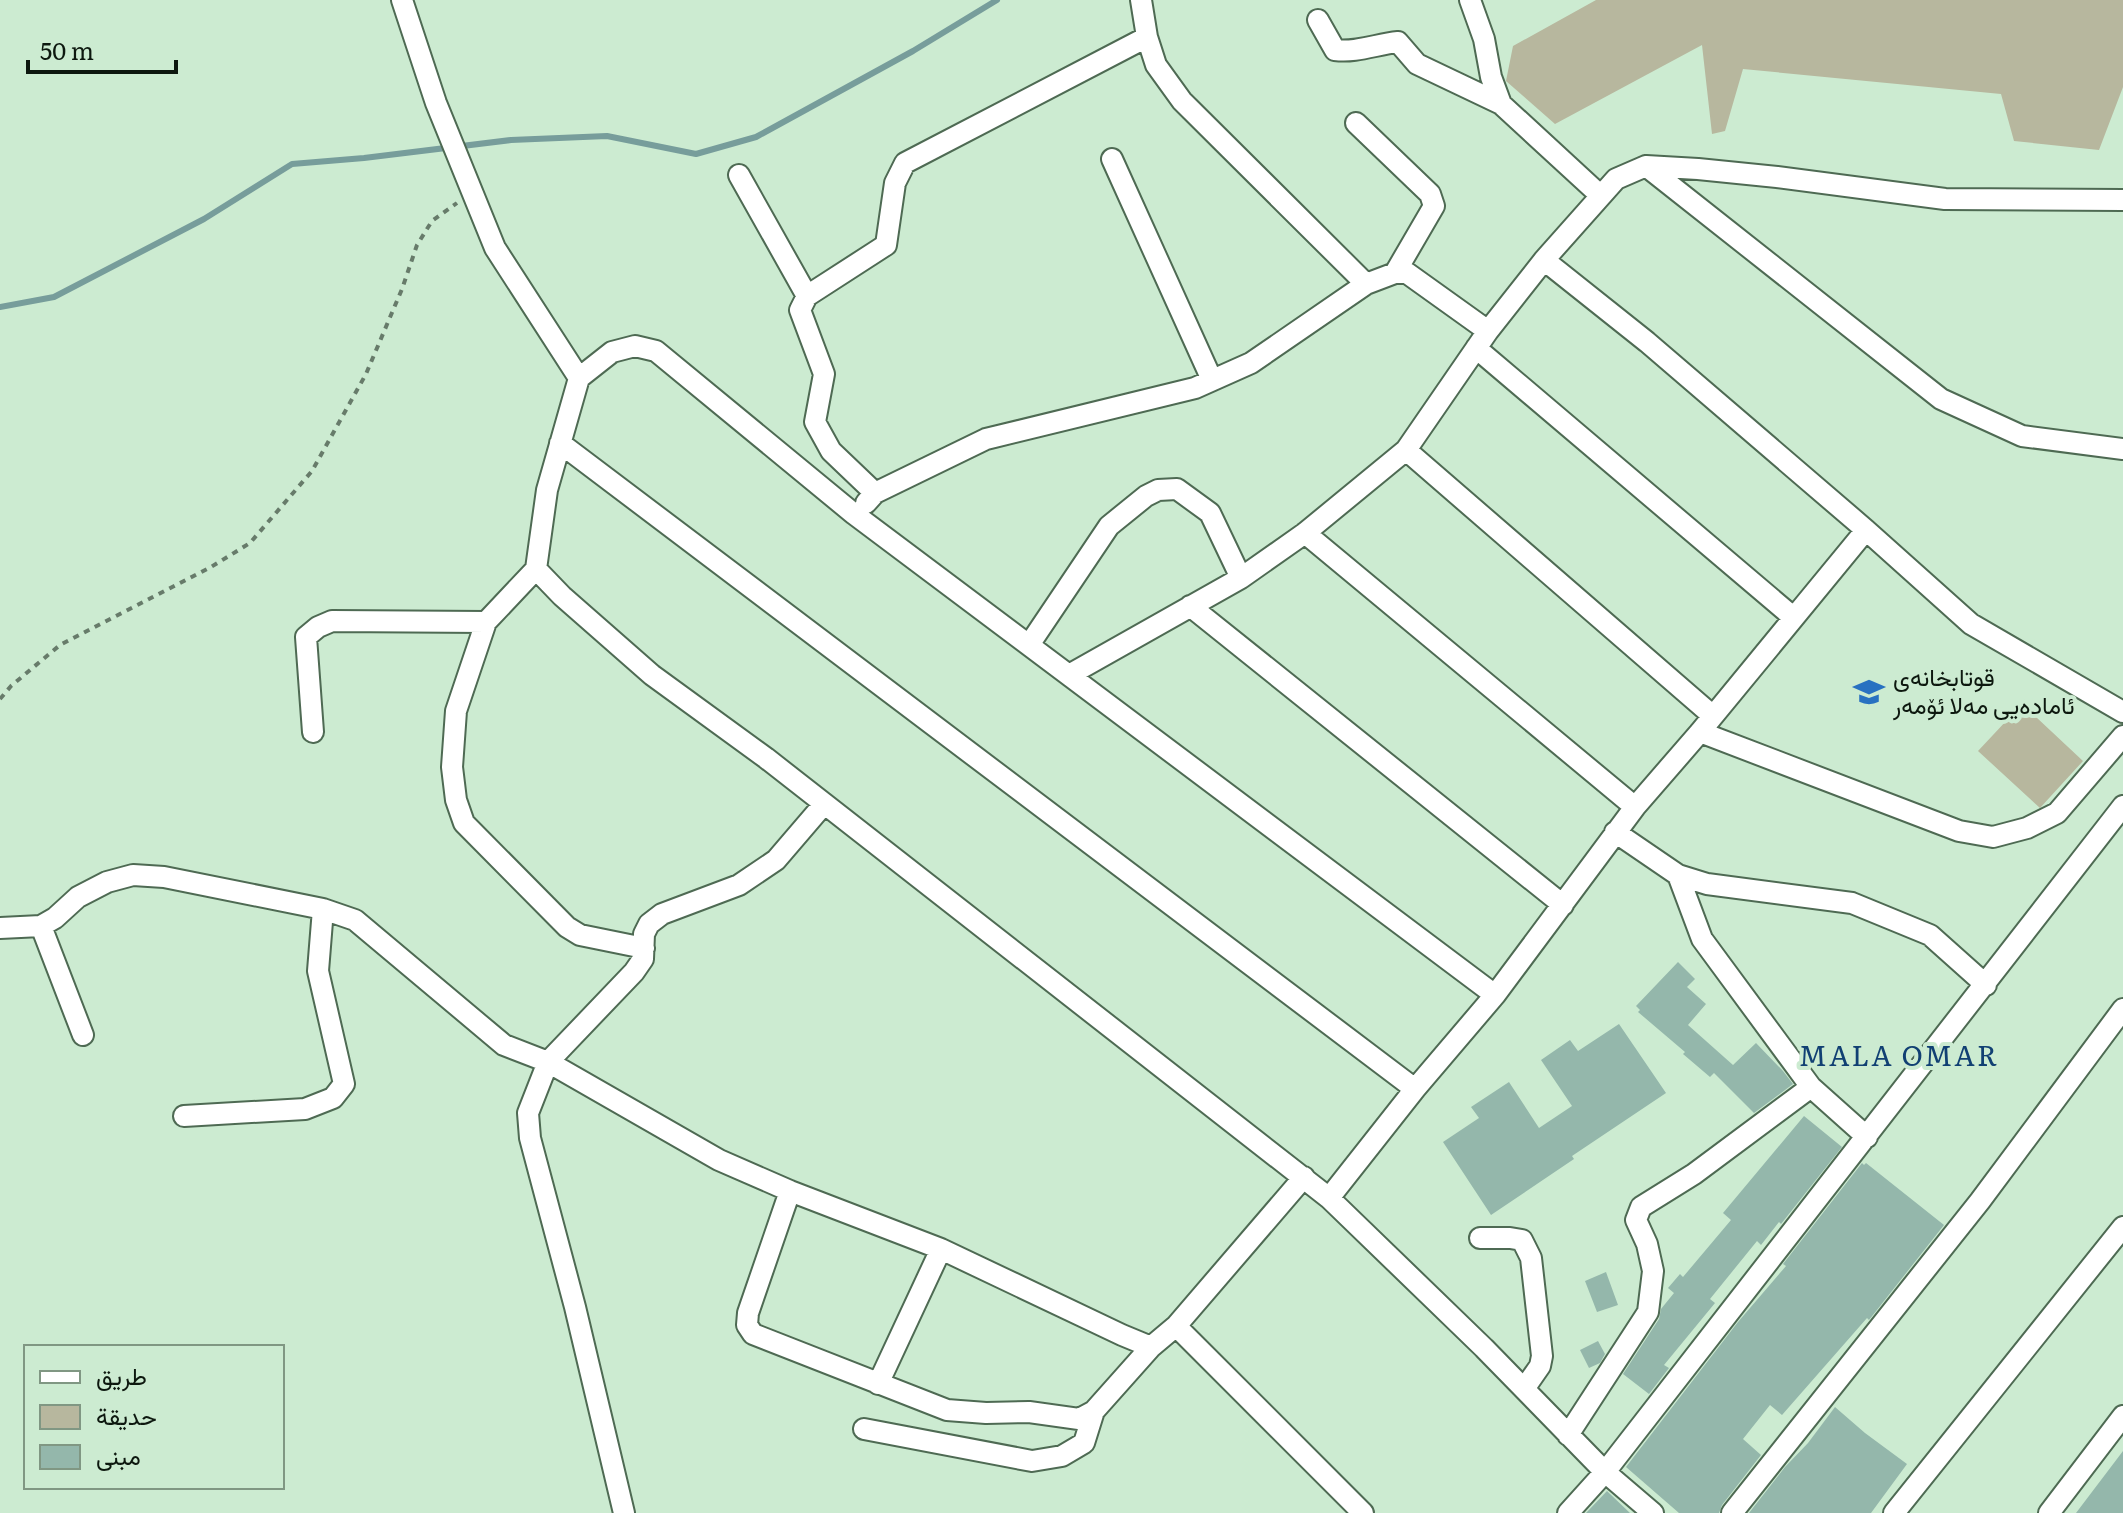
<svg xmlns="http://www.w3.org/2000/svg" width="2123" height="1513" font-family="Literata,Vazirmatn,serif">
  <rect width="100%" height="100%" fill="#ccebd1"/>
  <path fill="#b7b79e" d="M1596 0H2123V87L2099 150 2014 141 2001 94 1743 69 1725 131 1712 134 1702 45 1555 124 1506 81 1513 46Z
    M2022 704 2083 761 2040 808 1978 751Z"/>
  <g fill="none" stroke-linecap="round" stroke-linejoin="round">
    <path stroke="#779d9b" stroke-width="6" d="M0 307 54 297 204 219 292 164 364 158 511 140 607 136 696 154 756 137 913 51 997 0"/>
  </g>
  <path fill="#94b7ab" d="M1678 962 1695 979 1687 987 1706 1004 1688 1025 1733 1065 1756 1043 1783 1071 1793 1084 1754 1113 1714 1073 1710 1077 1683 1054 1685 1052 1638 1012 1640 1010 1636 1006Z
    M1619 1024 1666 1093 1572 1156 1574 1159 1491 1215 1443 1142 1479 1118 1471 1107 1509 1082 1539 1128 1572 1106 1541 1060 1570 1040 1578 1051Z
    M1804 1116 1842 1147 1781 1224 1779 1222 1761 1245 1757 1241 1710 1299 1715 1303 1664 1365 1669 1368 1649 1394 1623 1374 1659 1319 1661 1309 1674 1293 1668 1288 1680 1274 1683 1277 1731 1220 1723 1213Z
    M1862 1163 1864 1165 1866 1163 1944 1225 1869 1320 1867 1318 1782 1415 1770 1405 1743 1439 1761 1455 1722 1505 1719 1513H1679L1626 1467 1738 1322 1786 1266 1783 1264Z
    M1606 1272 1618 1305 1597 1312 1585 1281Z
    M1598 1341 1605 1354 1600 1363 1589 1368 1580 1350Z
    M1835 1407 1865 1433 1907 1464 1871 1513H1749L1785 1467 1808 1443Z
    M2123 1451V1513H2076Z
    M1607 1491 1609 1493 1630 1513H1586Z"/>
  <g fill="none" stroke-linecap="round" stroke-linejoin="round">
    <defs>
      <path id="minor" d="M402 0 436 103 495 248 579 378
        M1141 0 1147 37 1156 65 1182 101 1366 284 1395 273H1407L1488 331
        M1470 0 1484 39 1491 77 1501 104 1601 196
        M1318 20 1335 50C1356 53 1377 44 1398 42L1417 64 1501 104
        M1356 123 1430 194 1434 206 1395 273
        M1112 159 1212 380
        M1646 166 1941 399 2022 436 2123 449
        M739 175 807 296
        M1544 260 1647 342 1866 530 1971 624 2123 712
        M1476 348 1793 617
        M560 443 1415 1089
        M1406 450 1713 716
        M875 493 831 451 815 422 824 374 800 310 807 296 886 245 895 183 905 163 1147 37
        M866 503 875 493 986 439 1195 388 1251 363 1366 284
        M1305 533 1635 807
        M536 569 486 622 456 711 452 767 456 800 464 823 567 927 580 935 644 948
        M1190 606 1563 905
        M1029 645 1109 526 1146 496 1158 490 1177 489 1210 513 1241 578
        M1069 675 1241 578 1305 533 1406 450 1488 331 1544 260 1616 179 1646 166 1698 169 1777 177 1945 199 2123 200
        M313 732 306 637 318 627 332 621 486 622
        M1700 732 1959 831 1993 837 2027 828 2057 813 2123 736
        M1615 832 1678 875 1707 884 1852 903 1930 935 1986 985
        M41 926 83 1035
        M0 928 41 926 55 918 78 897 107 882 133 875 164 877 323 909 355 920 504 1045 548 1062 719 1160 790 1191 941 1249 1122 1335 1151 1347 1176 1326 1304 1177
        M1495 995 854 514 656 351 635 346 612 352 579 378 547 490 536 569 562 596 652 675 766 758 1329 1198 1484 1348 1605 1472 1653 1513
        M1811 1087 1867 1137
        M184 1116 305 1109 333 1098 344 1084 318 971 323 909
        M790 1191 748 1313 747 1325 753 1334 947 1410 986 1413 1029 1412 1079 1419 1094 1411 1151 1347
        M1329 1198 1415 1089 1495 995 1635 807 1700 732 1866 530
        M1480 1238H1510L1522 1240 1531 1258 1542 1356 1540 1366 1524 1389
        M1176 1326 1363 1513
        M878 1384 941 1249
        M864 1429 1032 1461 1062 1456 1084 1443 1094 1411
        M1568 1435 1648 1312 1653 1271 1647 1244 1636 1220 1641 1207 1694 1174 1811 1087 1702 939 1678 875
        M624 1513 575 1307 530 1138 528 1113 548 1062 634 972 643 959 644 934 649 924 662 914 739 885 776 860 824 804
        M1568 1513 1605 1472 2123 806
        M1732 1513 1980 1201 2123 1009
        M1894 1513 2123 1227
        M2049 1513 2123 1416"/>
    </defs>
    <use href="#minor" stroke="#4e6a53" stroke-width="24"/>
    <path stroke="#677b6a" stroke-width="4" stroke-dasharray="6 6" stroke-linecap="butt" d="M0 699 11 686 60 645 211 567 250 543 312 471 366 374 402 289 417 245 432 221 457 203"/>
    <use href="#minor" stroke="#fff" stroke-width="20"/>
  </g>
  <defs>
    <symbol id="school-bare" viewBox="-9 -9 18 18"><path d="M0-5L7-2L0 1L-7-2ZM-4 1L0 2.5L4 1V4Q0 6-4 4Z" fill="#2871c1" stroke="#ccebd1" stroke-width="2.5" paint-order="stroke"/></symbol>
  </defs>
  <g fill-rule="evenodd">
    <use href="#school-bare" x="1847" y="670" width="44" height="44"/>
  </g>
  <g text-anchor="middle" stroke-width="8" stroke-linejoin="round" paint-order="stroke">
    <g font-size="24" fill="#0d180f" stroke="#ccebd1" text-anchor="start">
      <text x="1893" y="686">قوتابخانەی<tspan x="1893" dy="28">ئامادەیی مەلا ئۆمەر</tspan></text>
    </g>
    <g font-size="28" letter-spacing="2" fill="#114073" stroke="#ccebd1">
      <text x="1899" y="1066">MALA OMAR</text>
    </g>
  </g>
  <rect x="24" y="1345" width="260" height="144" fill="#ccebd1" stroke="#809783" stroke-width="2"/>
  <rect x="40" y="1371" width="40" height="12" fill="#ffffff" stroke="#809783" stroke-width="2"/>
  <text x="96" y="1385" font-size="24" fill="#0d180f">طريق</text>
  <rect x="40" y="1405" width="40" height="24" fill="#b7b79e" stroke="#809783" stroke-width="2"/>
  <text x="96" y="1425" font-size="24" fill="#0d180f">حديقة</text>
  <rect x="40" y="1445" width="40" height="24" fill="#94b7ab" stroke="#809783" stroke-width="2"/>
  <text x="96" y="1465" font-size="24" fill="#0d180f">مبنى</text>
  <path d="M28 60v12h148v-12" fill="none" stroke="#0d180f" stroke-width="4"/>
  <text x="40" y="60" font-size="24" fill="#0d180f" stroke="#ccebd1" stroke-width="6" paint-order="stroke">50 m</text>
</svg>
